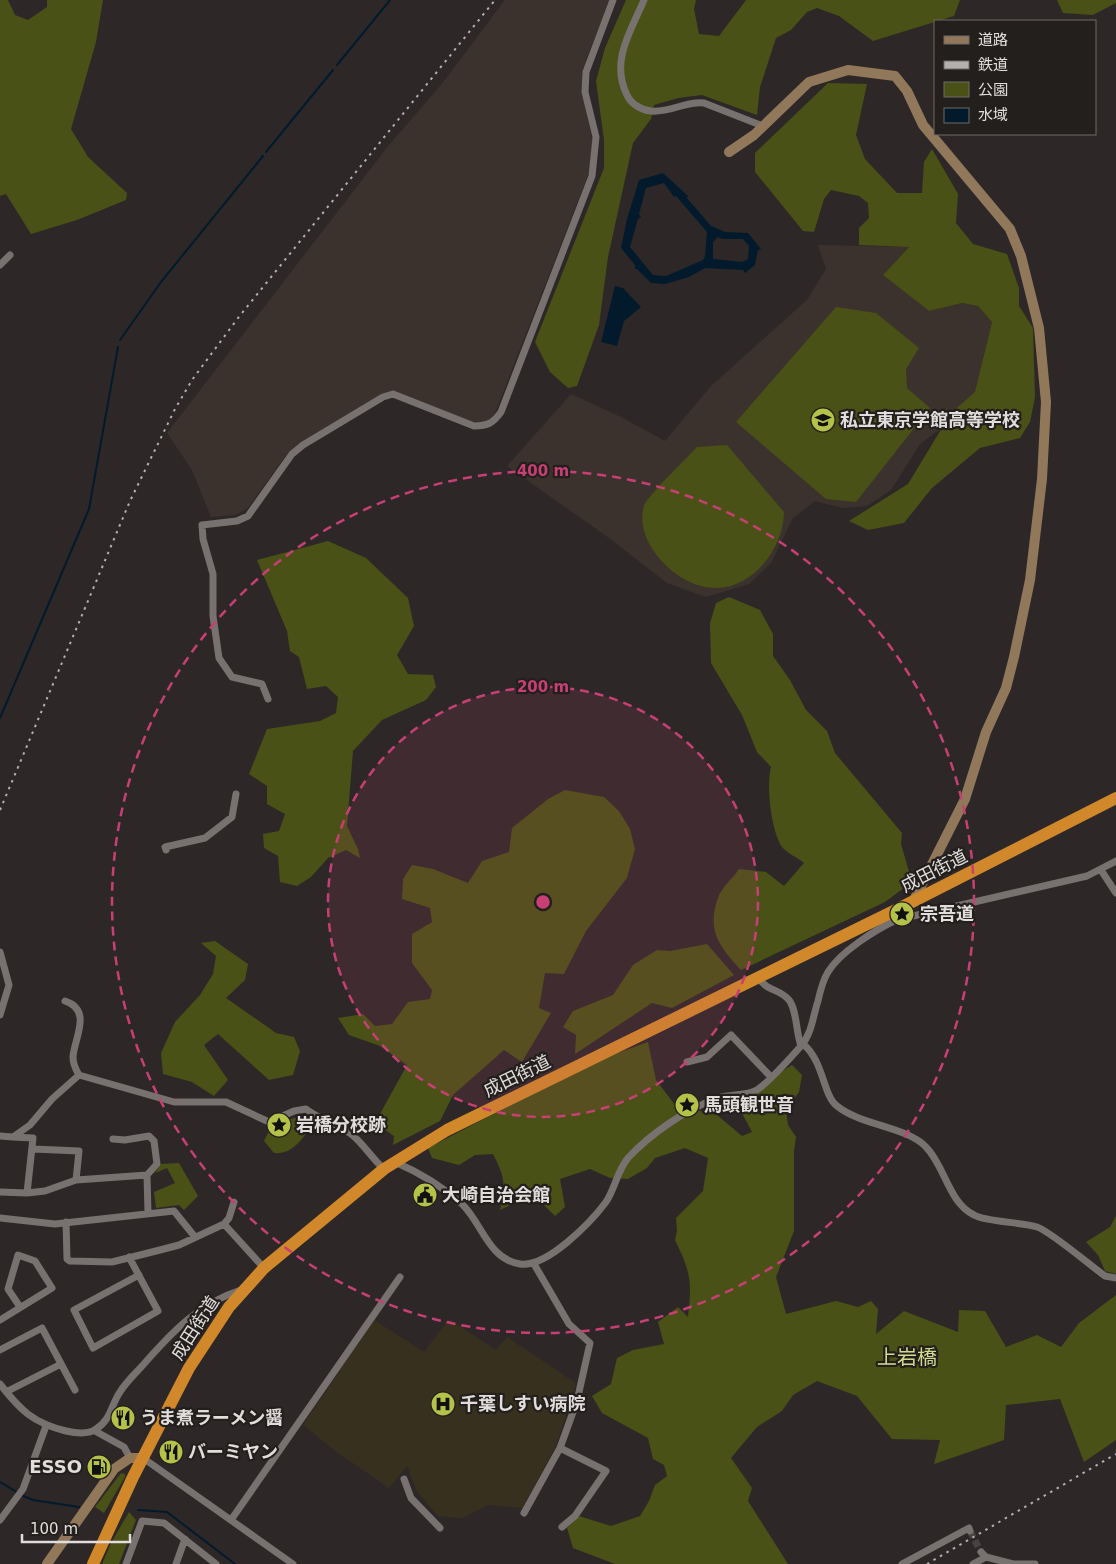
<svg xmlns="http://www.w3.org/2000/svg" width="1116" height="1564" font-family="'DejaVu Sans','Noto Sans JP',sans-serif">
  <rect width="100%" height="100%" fill="#2d2827"/>
  <path fill="#3b322d" d="M505 0H610L586 60 582 75V89L592 139 590 170 495 413 487 422 473 423 395 392 382 394 297 445 287 454 247 509 235 515 211 517 192 470 167 433 389 145 441 85Z
    M818 245 909 247 883 275 929 311 962 303 978 306 992 322 984 354 979 413 936 432 920 444 891 490 867 506 842 508 815 501 793 518 771 563 749 584 706 597 667 583 609 538 507 466 571 394 621 417 665 441 711 386 807 300 826 269Z"/>
  <path fill="#38301f" d="M449 1319 496 1350 507 1337 576 1383 556 1446 522 1508 488 1505 462 1518 438 1516 417 1491 407 1466 389 1488 338 1453 303 1425 374 1320 424 1352Z"/>
  <path fill="#495116" d="M0 0H8L15 15 28 20 47 7V0H103L96 42 71 129 88 157 127 193 126 200 77 220 31 234 6 194 0 196Z
    M626 0H696L694 9 699 34 719 36 746 0H960L954 16 873 41 839 16 817 8 807 12 791 30 776 38 760 87 757 115 702 95 678 98 654 105 651 119 633 143 608 257 599 325 577 386 568 388 550 372 535 342 604 168V140L596 81 605 48Z
    M1057 0H1116V3L1093 15 1063 13Z
    M828 83 867 84 856 135 865 159 897 193H922L924 162 932 149 958 194 956 223 973 244 1007 254 1019 288V306L1033 328 1035 397 1030 422 1020 438 980 448 932 488 904 523 868 530 849 521 908 484 951 413 975 392 992 322 978 306 962 303 929 311 883 275 909 247 859 245V228L869 218 868 203 859 196 831 190 824 199 814 232 803 231 755 172V153Z
    M836 307 876 313 919 348 906 369 907 388 930 408 856 502 826 499 736 422Z
    M727 445 784 512C784 547 753 589 715 588 678 588 633 543 644 506 647 496 688 457 697 447Z
    M328 541 366 558 408 598 414 626 397 655 408 674 433 675 436 687 426 700 382 720 353 751 347 826 358 849 360 858 346 850 328 858 311 877 297 886 280 882 278 856 264 848 263 834 279 831 285 814 267 804V786L249 774 267 729 320 721 336 713 338 697 326 686 307 689 299 657 290 651 287 631 257 560Z
    M729 597 760 610 773 634V656L790 680 806 710 827 731 835 753 902 833 901 844 912 882 885 902 741 970C720 947 706 931 718 898 721 888 733 878 739 869L766 872 784 886 804 863C798 858 787 853 782 847 771 831 766 785 771 767L757 752 742 715 711 663 710 623 716 603Z
    M565 790 604 797 619 811 630 829 635 849 627 878 586 931 564 974 545 973 539 1008 551 1013 522 1062 504 1050 453 1095 440 1121 393 1145 394 1136 375 1123 407 1065 380 1046 349 1035 338 1018 363 1014 375 1026 392 1024 408 1002 430 999 432 990 412 963V934L432 922 430 908 402 899 403 879 412 865 433 869 468 883 482 861 509 852 512 828 548 799Z
    M215 941 248 964 245 980 226 998 276 1033 294 1037 300 1051 293 1075 269 1080 218 1034 204 1045 228 1080 214 1096 192 1082 163 1074 161 1053 175 1022 200 995 213 974 216 956 201 943Z
    M707 944 734 975 672 1008 652 1003 575 1054 576 1035 563 1027 573 1011 613 995 633 965 657 950 670 951Z
    M648 1042 656 1080 675 1105 717 1115 742 1136 752 1132 735 1100 792 1065 802 1075 799 1092 786 1110 788 1125 796 1137 794 1151V1231L776 1277 786 1314 836 1301 858 1307 871 1301 878 1309 876 1334 904 1311 958 1332 959 1310 985 1311 1006 1347 1037 1335 1061 1347 1079 1323 1116 1295V1440L1084 1462 1060 1399 1006 1405 1004 1440 934 1464 940 1440 892 1439 857 1396 817 1381 793 1395 782 1411 757 1427 731 1458 752 1488 748 1501 788 1564H615L573 1548 567 1528 579 1516 611 1526 640 1516 649 1501 655 1485 667 1476 664 1465 653 1459 648 1438 602 1413 592 1396 611 1384 617 1358 633 1350 664 1344 658 1322 678 1307 688 1317C692 1281 691 1273 675 1240L677 1231 676 1218 703 1191 708 1158 685 1148 655 1158 647 1168 628 1179 610 1178 590 1169 560 1179 565 1207 555 1216 533 1194 500 1210C506 1185 505 1177 493 1154L475 1155 459 1165 432 1158 428 1148 598 1060Z
    M304 1115 315 1121C304 1136 294 1155 274 1153L264 1141 272 1125Z
    M179 1163 198 1196 184 1210 179 1205 156 1208 154 1192 175 1183 167 1168 155 1173 161 1164Z
    M1116 1216V1274L1105 1271 1098 1255 1086 1242 1110 1227Z
    M121 1473 125 1474V1477L104 1513 95 1507Z
    M129 1512 136 1520 119 1564H102L111 1543Z"/>
  <path fill="#031a2c" fill-rule="evenodd" d="M663 173 688 196 687 198 711 226 725 232 748 233 761 249 758 250 755 265 745 273 743 270 705 268 689 277 665 284 651 283 637 269H635V265L621 248 627 219 639 180ZM664 183 674 197 676 196 707 232 705 256 703 260 666 276 653 275 630 247 638 219 641 217 639 214 646 188ZM718 237 722 239H743L749 246 748 259 742 262 713 259V242Z
    M615 286 623 288 641 307 624 321 617 346 601 342Z"/>
  <g fill="none" stroke-linecap="round" stroke-linejoin="round">
    <path stroke="#031a2c" stroke-width="2" d="M337 65 390 0
      M266 152 333 70
      M120 340 161 282 263 156
      M0 718 89 509 118 347
      M0 1482 17 1492
      M21 1495 33 1500 79 1507
      M138 1510 167 1512 235 1564"/>
    <path stroke="#484342" stroke-width="7" stroke-dasharray="7 3.5" stroke-linecap="butt" d="M970 1531 981 1552"/>
    <path stroke="#77716f" stroke-width="7" d="M644 0C631 31 610 61 627 95 631 104 641 110 651 111 669 113 686 101 704 103L763 126
      M0 265 10 255
      M268 699 262 684 232 677 219 658 213 616V574L203 539 202 525 237 521 248 516 292 454 303 445 383 397 393 394 474 426C488 426 493 423 501 412L592 176 596 137 585 92 586 72 613 0
      M166 850 165 847 205 838 232 817 236 794
      M1101 870 1116 893
      M0 952 9 985 0 1015
      M758 977C766 991 780 989 789 1000 797 1010 796 1033 801 1046
      M65 1001C93 1010 74 1039 73 1057 73 1063 76 1070 79 1075
      M803 1044C824 1061 823 1096 837 1106 860 1125 908 1127 926 1147 945 1166 948 1202 974 1215 986 1222 1021 1222 1037 1227 1050 1231 1091 1266 1105 1276L1116 1278
      M687 1062 707 1057 731 1035 770 1076
      M0 1136 13 1137 30 1125 52 1099 79 1075 174 1102H226L269 1122 294 1111 306 1109C320 1120 337 1124 351 1134 364 1144 372 1159 384 1169
      M13 1137 33 1138 27 1193
      M113 1139 125 1140 149 1136 154 1141 157 1164 147 1175 148 1213
      M33 1149 79 1151 76 1180
      M395 1162C418 1172 443 1187 462 1204 482 1223 488 1259 520 1264 547 1268 591 1222 606 1202 615 1189 617 1171 628 1158 650 1134 688 1108 718 1098 730 1094 744 1096 755 1091 764 1087 793 1055 801 1046 812 1033 813 1016 818 1001 820 992 823 980 828 972 840 952 875 930 896 920L1087 876 1116 861
      M0 1192 27 1193 45 1191 76 1180 147 1175
      M0 1218 55 1224 174 1211 195 1237
      M66 1222 67 1259 70 1261 112 1262 160 1250 179 1245 224 1224 229 1218 234 1202
      M224 1224 264 1268
      M129 1257 158 1311 93 1348 74 1310 139 1275
      M0 1320 52 1288 35 1261 18 1255 8 1289 20 1307
      M0 1350 42 1328 75 1390
      M0 1384C20 1410 33 1423 66 1431 75 1433 88 1435 96 1429 111 1420 111 1405 120 1392 126 1382 135 1374 143 1365 171 1333 199 1303 241 1290
      M6 1392 61 1364
      M95 1431 124 1447 130 1458
      M560 1448 606 1471 575 1516 562 1527
      M143 1458 293 1564
      M404 1479 411 1498 440 1528
      M524 1513 560 1448 577 1401 590 1343 569 1324 534 1264
      M0 1520 23 1489 46 1426
      M231 1520 400 1277
      M986 1557 1013 1564H1035
      M126 1564 142 1521 164 1523 216 1564
      M176 1564 185 1539
      M902 1564 969 1528 970 1531
      M973 1564 986 1557 981 1552"/>
    <path stroke="#92785a" stroke-width="10" d="M729 152 754 135 809 82 848 70 895 76 907 91 923 125 1010 229 1021 256 1039 328 1046 402 1042 479 1030 580 1014 657 1006 688 986 732 965 799 913 902
      M47 1564 114 1469 130 1458H143"/>
    <path stroke="#d0882a" stroke-width="12" d="M93 1564 133 1477 189 1368 229 1307 264 1268 384 1169 447 1130 898 909 1116 798"/>
    <path stroke="#b3b0af" stroke-width="2" stroke-dasharray="2.5 5" stroke-linecap="butt" d="M0 810 130 501 175 409 192 380 238 318 495 0
      M927 1564 1116 1454"/>
  </g>
  <circle cx="543" cy="902" r="215" fill="#c83f75" fill-opacity=".12"/>
  <g fill="none" stroke="#c83f75" stroke-width="2.5" stroke-dasharray="9 6">
    <circle cx="543" cy="902" r="215"/>
    <circle cx="543" cy="902" r="431"/>
  </g>
  <defs>
    <symbol id="school-disc" viewBox="-11 -11 22 22"><circle r="9.5" fill="#b5c24a" stroke="#231f1d"/><path d="M0-5L7-2L0 1L-7-2ZM-4 1L0 2.5L4 1V4Q0 6-4 4Z" fill="#111"/></symbol>
    <symbol id="sight-disc" viewBox="-11 -11 22 22"><circle r="9.5" fill="#b5c24a" stroke="#231f1d"/><path d="M0-6L1.8-2.2L6-1.7L2.9 1.2L3.7 5.4L0 3.3L-3.7 5.4L-2.9 1.2L-6-1.7L-1.8-2.2Z" fill="#111"/></symbol>
    <symbol id="civic-disc" viewBox="-11 -11 22 22"><circle r="9.5" fill="#b5c24a" stroke="#231f1d"/><path d="M-.6-6.5H3V-4.5H.6V-3L4-1V1h2V6H-6V1h2V-1L-.6-3ZM-1.2 2.5V6h2.4V2.5Z" fill="#111"/></symbol>
    <symbol id="hospital-disc" viewBox="-11 -11 22 22"><circle r="9.5" fill="#b5c24a" stroke="#231f1d"/><path d="M-5-5h3v3.5h4V-5h3V5h-3V1.5h-4V5h-3Z" fill="#111"/></symbol>
    <symbol id="restaurant-disc" viewBox="-11 -11 22 22"><circle r="9.5" fill="#b5c24a" stroke="#231f1d"/><path d="M-5-6h1v4h1v-4h1v4h1v-4h1v5L-1.5 .5V6h-2V.5L-5-1ZM5-6V6H3V1.5H1.5Q1.5-4 5-6Z" fill="#111"/></symbol>
    <symbol id="fuel-disc" viewBox="-11 -11 22 22"><circle r="9.5" fill="#b5c24a" stroke="#231f1d"/><path d="M-5.5-6h7V0h2V4h1.3V-2.5L3-4.5l.8-.8L6-3V5H2.5V1h-1V6h-7ZM-4.2-4.7v3.2H.2V-4.7Z" fill="#111"/></symbol>
  </defs>
  <g fill-rule="evenodd">
    <use href="#school-disc" x="809" y="406" width="28" height="28"/>
    <use href="#sight-disc" x="888" y="900" width="28" height="28"/>
    <use href="#sight-disc" x="673" y="1091" width="28" height="28"/>
    <use href="#sight-disc" x="265" y="1111" width="28" height="28"/>
    <use href="#civic-disc" x="411" y="1181" width="28" height="28"/>
    <use href="#hospital-disc" x="429" y="1390" width="28" height="28"/>
    <use href="#restaurant-disc" x="109" y="1404" width="28" height="28"/>
    <use href="#restaurant-disc" x="157" y="1438" width="28" height="28"/>
    <use href="#fuel-disc" x="85" y="1453" width="28" height="28"/>
  </g>
  <g text-anchor="middle" stroke-width="4.5" stroke-linejoin="round" paint-order="stroke">
    <g font-size="18" font-weight="bold" fill="#e0dddc" stroke="#231f1d" text-anchor="start">
      <text x="840" y="426">私立東京学館高等学校</text>
      <text x="920" y="920">宗吾道</text>
      <text x="704" y="1111">馬頭観世音</text>
      <text x="296" y="1131">岩橋分校跡</text>
      <text x="442" y="1201">大崎自治会館</text>
      <text x="460" y="1410">千葉しすい病院</text>
      <text x="140" y="1424">うま煮ラーメン醤</text>
      <text x="188" y="1458">バーミヤン</text>
      <text x="82" y="1473" text-anchor="end">ESSO</text>
    </g>
    <g font-size="18" fill="#e0dddc" stroke="#231f1d">
      <text transform="translate(934 871) rotate(-27)" y="6">成田街道</text>
      <text transform="translate(517 1076) rotate(-26)" y="6">成田街道</text>
      <text transform="translate(195 1328) rotate(-57)" y="6">成田街道</text>
    </g>
    <g font-size="20" fill="#d0db8e" stroke="#231f1d">
      <text x="907" y="1364">上岩橋</text>
    </g>
  </g>
  <circle cx="543" cy="902" r="8" fill="#c83f75" stroke="#231f1d" stroke-width="2.5"/>
  <g font-size="15" text-anchor="middle" font-weight="bold" fill="#c83f75" stroke="#231f1d" stroke-width="4.5" stroke-linejoin="round" paint-order="stroke">
    <text x="543" y="476">400 m</text>
    <text x="543" y="692">200 m</text>
  </g>
  <rect x="934" y="20" width="162" height="115" fill="#231f1d" stroke="#6f6b69"/>
  <rect x="944" y="36" width="25" height="8" fill="#92785a" stroke="#6f6b69"/>
  <text x="978" y="45" font-size="15" fill="#e0dddc">道路</text>
  <rect x="944" y="61" width="25" height="8" fill="#b3b0af" stroke="#6f6b69"/>
  <text x="978" y="70" font-size="15" fill="#e0dddc">鉄道</text>
  <rect x="944" y="82" width="25" height="15" fill="#495116" stroke="#6f6b69"/>
  <text x="978" y="95" font-size="15" fill="#e0dddc">公園</text>
  <rect x="944" y="108" width="25" height="15" fill="#031a2c" stroke="#6f6b69"/>
  <text x="978" y="120" font-size="15" fill="#e0dddc">水域</text>
  <path d="M22 1534v8h108v-8" fill="none" stroke="#e0dddc" stroke-width="2.5"/>
  <text x="30" y="1534" font-size="15" fill="#e0dddc" stroke="#231f1d" stroke-width="4" paint-order="stroke">100 m</text>
</svg>
